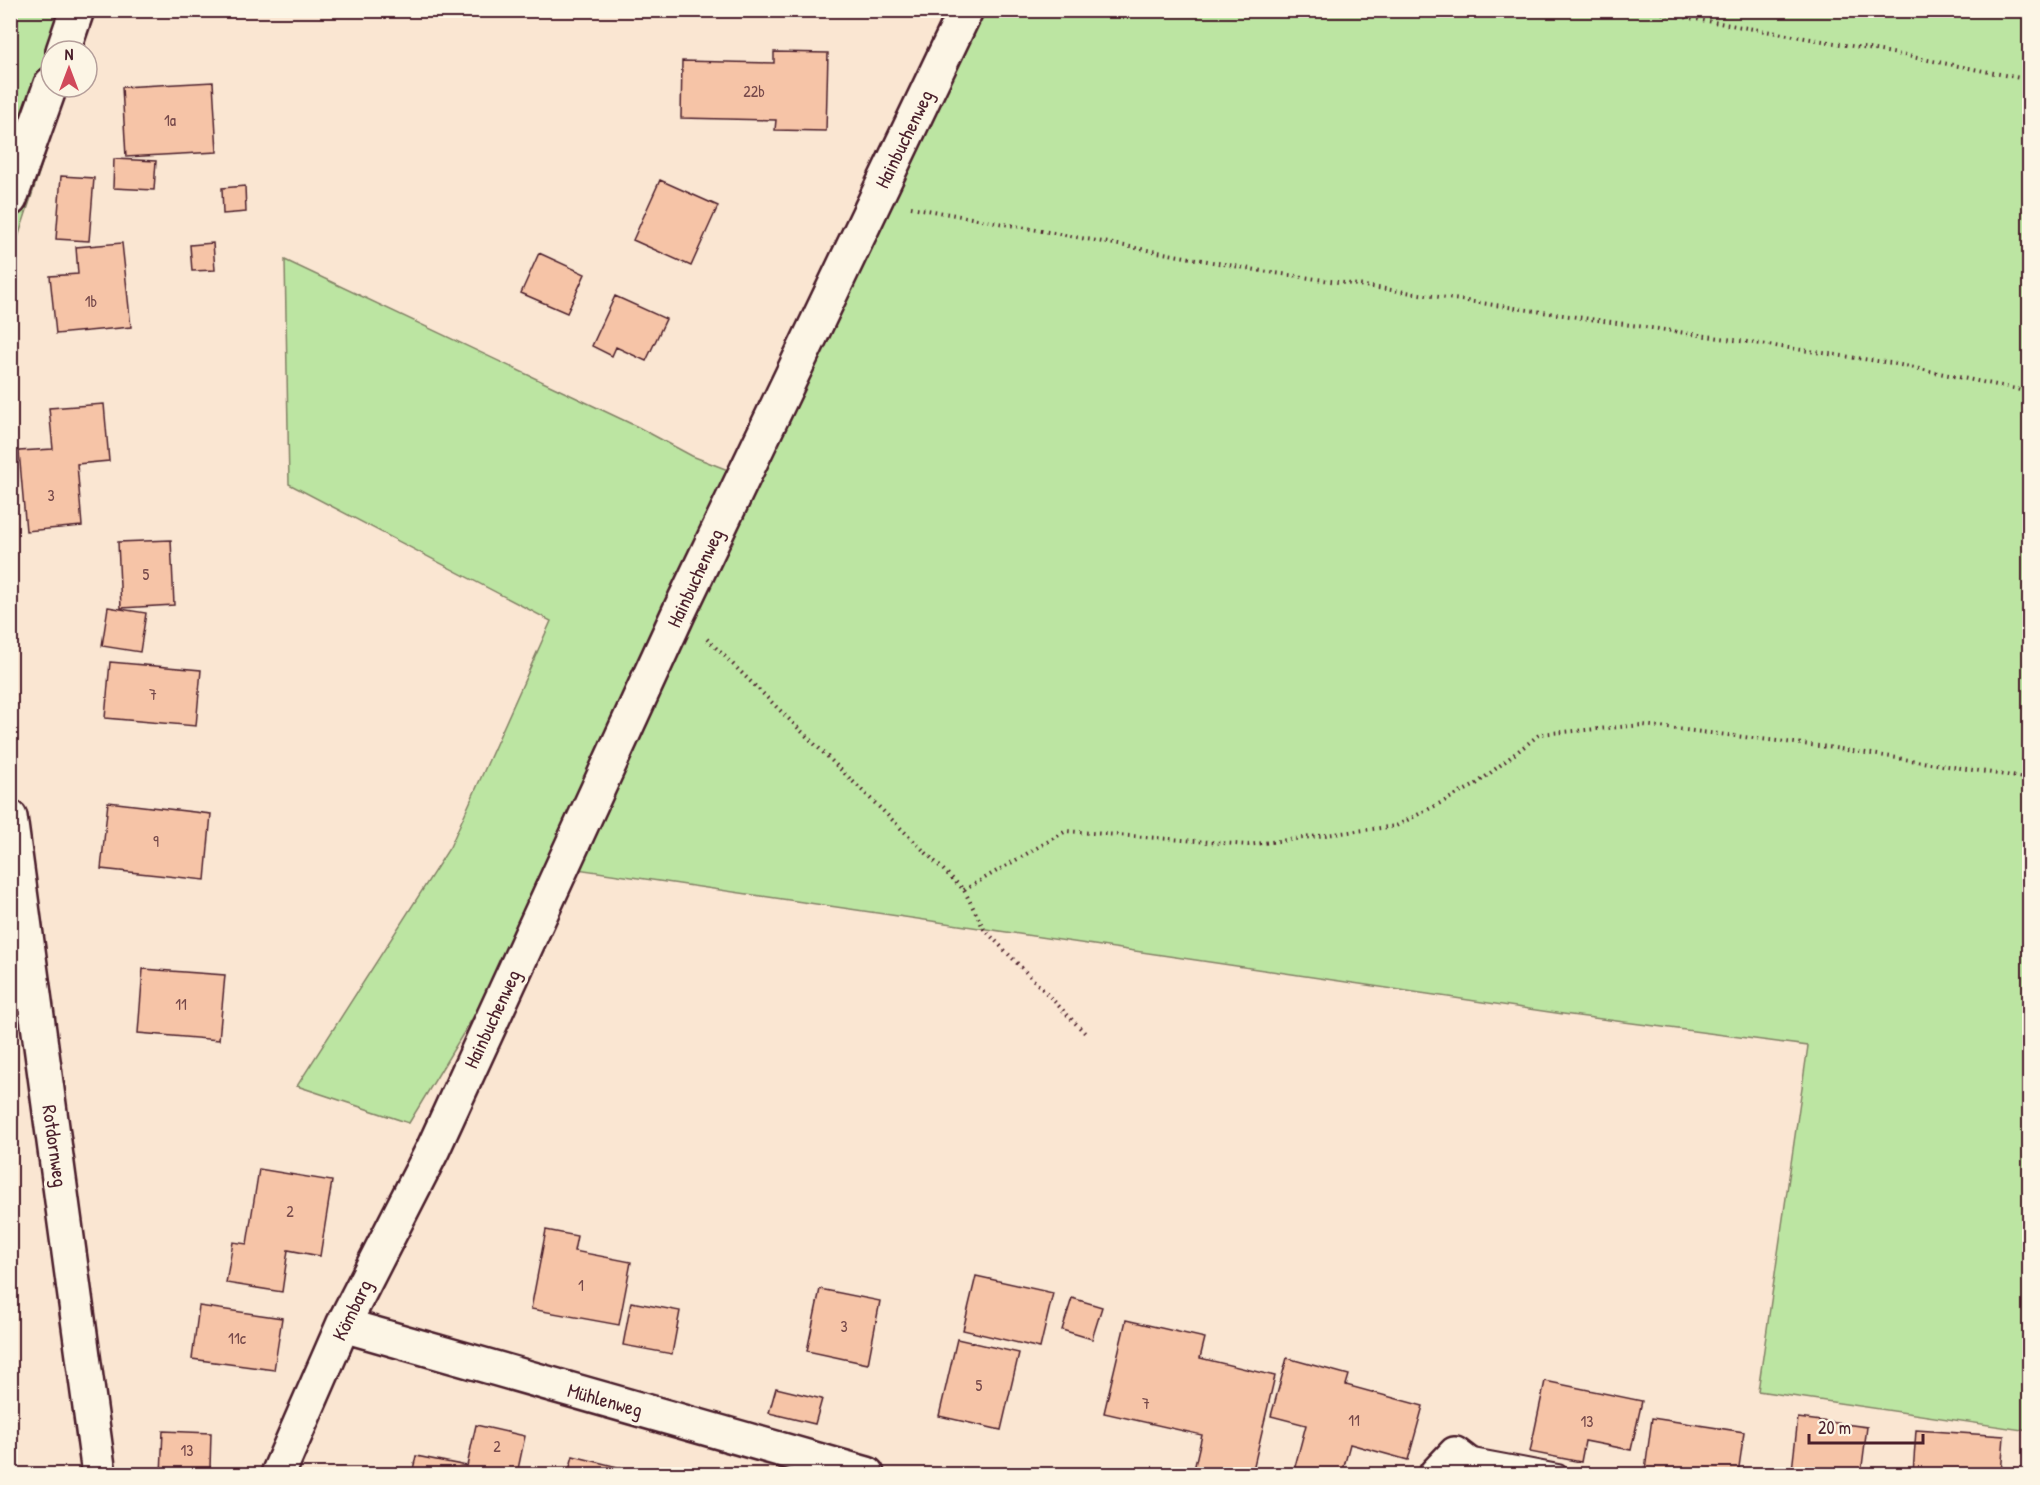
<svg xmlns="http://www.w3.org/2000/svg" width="2040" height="1485" font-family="'Patrick Hand',sans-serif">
  <rect width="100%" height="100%" fill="#fae6d2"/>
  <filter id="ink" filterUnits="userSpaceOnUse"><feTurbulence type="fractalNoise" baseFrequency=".0167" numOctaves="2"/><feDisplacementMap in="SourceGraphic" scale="12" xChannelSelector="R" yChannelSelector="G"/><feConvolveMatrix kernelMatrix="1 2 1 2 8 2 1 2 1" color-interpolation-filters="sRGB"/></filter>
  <g filter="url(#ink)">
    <path fill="#bce5a2" stroke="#838266" stroke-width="1.5" d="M11 11H93L51 51V87H67L11 259Z
      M955 11H2029V1431L1758 1391 1808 1046 1563 1014 564 867 409 1123 297 1086 450 847 551 621 289 484 285 260 638 427 692 456 733 472Z"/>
    <path fill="#f6c4a7" stroke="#4a1f2b" stroke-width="1.5" d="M774 52 828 53 826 131 775 130 776 120 681 118 682 61 774 63Z
      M213 82 217 152 126 157 122 87Z
      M114 159 156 161 154 190 113 188Z
      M61 176 94 178 89 241 56 239Z
      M660 180 718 206 691 266 633 240Z
      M245 186 246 212 223 214 222 188Z
      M122 243 131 327 56 334 50 276 78 274 76 247Z
      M213 243 215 270 192 271 190 245Z
      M539 253 585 274 567 313 521 293Z
      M615 296 666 319 646 361 616 347 612 356 592 346Z
      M104 404 109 461 77 464 82 526 26 531 19 451 53 449 49 408Z
      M171 540 174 605 121 608 118 542Z
      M108 607 146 613 140 652 102 646Z
      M110 662 201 670 196 726 105 718Z
      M108 802 211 814 205 880 101 869Z
      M143 969 225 975 219 1040 138 1033Z
      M259 1169 332 1181 320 1256 288 1250 282 1292 226 1283 233 1242 247 1244Z
      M546 1230 577 1236 574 1251 631 1262 619 1325 531 1309Z
      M976 1276 1053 1293 1040 1348 963 1330Z
      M820 1289 880 1301 868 1364 807 1351Z
      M1072 1298 1102 1307 1092 1339 1062 1330Z
      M631 1302 680 1311 672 1354 623 1345Z
      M199 1306 282 1318 274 1370 192 1359Z
      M1126 1320 1205 1338 1200 1358 1275 1376 1252 1474H1193L1202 1435 1104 1413Z
      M957 1339 1019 1353 1001 1430 939 1416Z
      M1287 1358 1349 1375 1346 1385 1423 1406 1408 1460 1350 1444 1342 1474H1293L1306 1425 1271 1416Z
      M1545 1381 1642 1401 1631 1450 1585 1441 1581 1462 1530 1452Z
      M776 1388 822 1399 815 1424 769 1413Z
      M1652 1418 1744 1432 1738 1474H1674L1645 1470Z
      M1798 1418 1867 1427 1861 1474H1826L1792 1470Z
      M476 1425 525 1436 517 1474H412L416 1456 467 1466Z
      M1916 1430 2004 1436 2001 1474H1913Z
      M163 1431 211 1433 210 1468H220L219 1474H161Z
      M573 1456 646 1474H568Z"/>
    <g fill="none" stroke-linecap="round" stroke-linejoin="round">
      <defs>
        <path id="service" d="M1468 1457 1558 1474"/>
        <path id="minor" d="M63 51 77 10
          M10 199 51 84
          M10 817 99 1474
          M343 1325 867 1474
          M278 1474 343 1325 433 1149 679 612 966 10
          M1436 1474 1455 1454 1481 1474"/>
      </defs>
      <use href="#service" stroke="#4a1f2b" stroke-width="22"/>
      <use href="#minor" stroke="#4a1f2b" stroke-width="38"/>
      <path stroke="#4a1f2b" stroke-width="4" stroke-dasharray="1.5 4.5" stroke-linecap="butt" d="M1644 10 1892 53 2030 80
        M911 207 1262 271 1891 363 2030 392
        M707 639 964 890 984 929 1086 1034
        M964 890 1066 831 1248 845 1396 826 1475 785 1540 734 1643 725 1828 747 2030 779"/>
      <use href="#service" stroke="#fcf5e5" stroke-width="18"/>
      <use href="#minor" stroke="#fcf5e5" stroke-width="33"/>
    </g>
  </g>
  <g text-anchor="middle" stroke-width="6" stroke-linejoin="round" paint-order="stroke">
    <g font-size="16" fill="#75484a">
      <text x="754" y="97">22b</text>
      <text x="170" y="126">1a</text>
      <text x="91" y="307">1b</text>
      <text x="51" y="501">3</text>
      <text x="146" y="580">5</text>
      <text x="153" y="700">7</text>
      <text x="156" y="847">9</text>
      <text x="181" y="1010">11</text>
      <text x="290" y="1217">2</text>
      <text x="581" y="1291">1</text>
      <text x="844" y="1332">3</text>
      <text x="237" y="1344">11c</text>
      <text x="979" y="1391">5</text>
      <text x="1146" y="1409">7</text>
      <text x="1354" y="1426">11</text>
      <text x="1587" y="1427">13</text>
      <text x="497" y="1452">2</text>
      <text x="187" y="1456">13</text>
    </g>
    <g font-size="20" fill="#4a1f2b" stroke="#fcf5e5">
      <text transform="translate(904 139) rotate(-64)" y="7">Hainbuchenweg</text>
      <text transform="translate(695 578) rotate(-65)" y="7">Hainbuchenweg</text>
      <text transform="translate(492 1019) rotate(-65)" y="7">Hainbuchenweg</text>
      <text transform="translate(55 1146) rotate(82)" y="7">Rotdornweg</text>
      <text transform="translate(352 1310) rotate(-64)" y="7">Kömbarg</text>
      <text transform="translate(605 1400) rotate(16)" y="7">Mühlenweg</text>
    </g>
  </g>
  <rect width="2040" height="1485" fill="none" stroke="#fcf5e5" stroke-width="36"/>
  <rect x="18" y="18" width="2004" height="1449" fill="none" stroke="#4a1f2b" stroke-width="2" filter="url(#ink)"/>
  <g transform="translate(69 69)"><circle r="28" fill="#fcf5e5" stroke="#b59f9b" stroke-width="1.5"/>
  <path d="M0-4.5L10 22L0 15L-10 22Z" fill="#d1495b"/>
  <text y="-9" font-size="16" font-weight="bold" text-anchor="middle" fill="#4a1f2b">N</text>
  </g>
  <path d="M1809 1434v9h114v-9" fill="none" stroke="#4a1f2b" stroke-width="3"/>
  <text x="1818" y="1434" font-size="18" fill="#4a1f2b" stroke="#fcf5e5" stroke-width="4.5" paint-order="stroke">20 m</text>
</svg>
